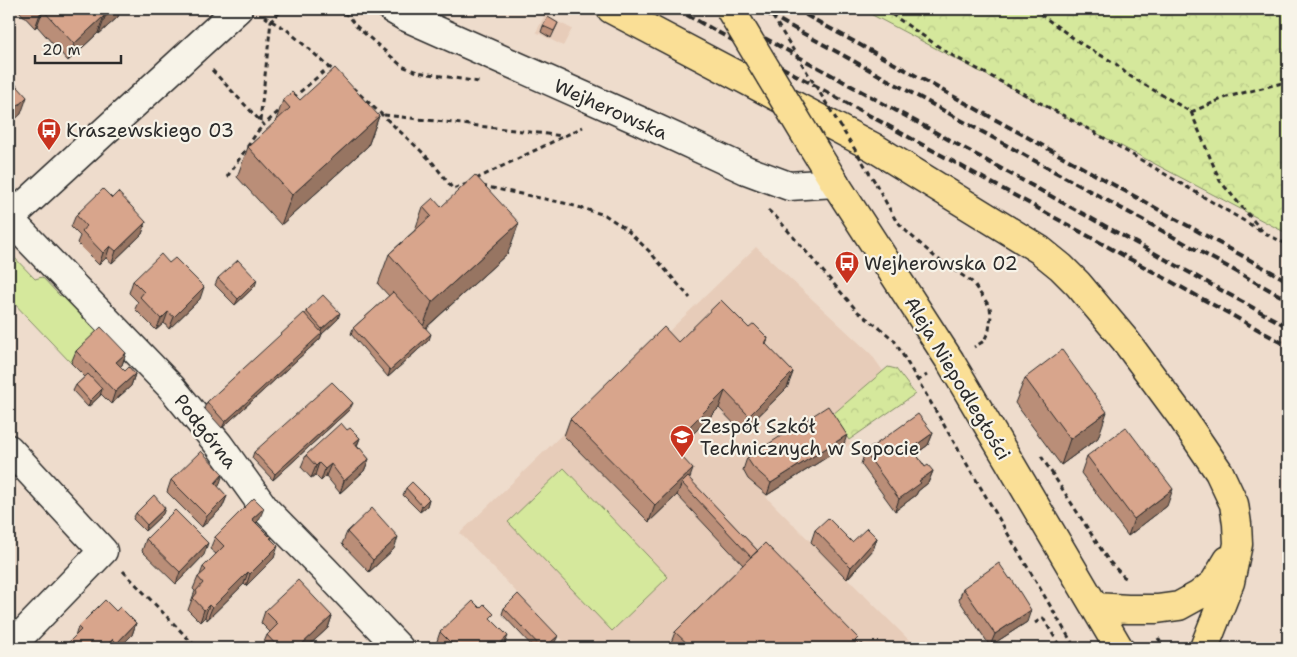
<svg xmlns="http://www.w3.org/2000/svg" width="1297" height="657" font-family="'Shantell Sans',sans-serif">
  <defs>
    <pattern id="forest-crowns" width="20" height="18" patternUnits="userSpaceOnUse" patternTransform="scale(1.25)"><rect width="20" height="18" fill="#d5e89c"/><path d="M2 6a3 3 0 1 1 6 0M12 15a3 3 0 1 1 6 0" fill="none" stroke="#b7c787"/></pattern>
  </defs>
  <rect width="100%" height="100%" fill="#eedccc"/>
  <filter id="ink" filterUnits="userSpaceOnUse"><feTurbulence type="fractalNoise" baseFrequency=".02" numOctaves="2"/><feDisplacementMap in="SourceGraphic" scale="10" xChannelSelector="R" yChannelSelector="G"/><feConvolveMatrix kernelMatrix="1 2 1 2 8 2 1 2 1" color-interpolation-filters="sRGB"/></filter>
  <g filter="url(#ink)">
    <path fill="#e7ccb9" d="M545 15 572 29 563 46 536 32Z
      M756 247 871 354 883 371 832 415 851 444 803 472 766 497 917 648H570L460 533Z"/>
    <path fill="#d5e89c" stroke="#808a64" d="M10 253 35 279 42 277 60 296 63 294 103 331 71 363 9 298V254Z
      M564 468 668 577 612 631 508 522Z"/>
    <path fill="url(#forest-crowns)" stroke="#808a64" d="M861 9H1288V234Z
      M888 367 896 369 915 394 849 440 832 415Z"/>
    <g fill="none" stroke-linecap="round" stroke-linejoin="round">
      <defs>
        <path id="minor" d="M392 9 404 16 638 120 746 170 789 186 835 183
          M9 219 171 387 219 445 265 509 324 569 399 648
          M9 219 238 9
          M9 449 103 551 9 648"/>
        <path id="major" d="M611 9 873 147 1040 250 1061 267 1078 284 1125 340 1181 416 1219 472 1234 504 1237 524 1238 544 1230 582 1204 648
          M811 144 835 183 950 361 1119 648
          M1095 607 1128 609H1157L1179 606 1199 595 1214 583 1228 560"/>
      </defs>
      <use href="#minor" stroke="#2b2b2b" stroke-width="31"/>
      <use href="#major" stroke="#2b2b2b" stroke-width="31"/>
      <path stroke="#2b2b2b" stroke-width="3" stroke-dasharray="5 4" stroke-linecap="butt" d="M275 9 281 11
        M335 9 347 15 356 26 402 66 417 72 479 82
        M884 9 948 53 1092 131 1263 232
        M1033 9 1083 45 1116 64 1128 75 1191 112 1220 181 1263 232 1288 245
        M264 16 271 21 286 29 335 72
        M212 70 264 125 281 109
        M353 88 420 150 433 163 453 189 469 183
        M293 98 329 67
        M1191 112 1227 97 1286 82 1288 84
        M384 115 522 131 563 136
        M260 121 271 21 281 11 288 9
        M227 177 258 131 264 125
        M476 179 583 127
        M876 184 895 219 906 231 935 257 972 282 990 307 991 316 989 330 984 341 974 347
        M482 186 564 203 605 215 626 229 649 251 690 298
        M768 210 777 218 858 312 882 330 894 340 1075 648
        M917 381 927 375
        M1041 456 1108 560 1124 577 1128 579
        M123 571 197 648
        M1035 623 1043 618 1061 648
        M1158 638 1164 648"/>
      <use href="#minor" stroke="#f7f3e8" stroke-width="28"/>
      <use href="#major" stroke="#fadf96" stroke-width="28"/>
      <path stroke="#2b2b2b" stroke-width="4" stroke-dasharray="8 4" stroke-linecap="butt" d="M676 9 1288 346
        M712 9 1288 327
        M759 9 1288 300
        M795 9 1288 281"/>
      <defs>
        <path id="major-bridge" d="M730 9 811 144"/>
      </defs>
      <use href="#major-bridge" stroke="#2b2b2b" stroke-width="31" stroke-linecap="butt"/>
      <path stroke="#2b2b2b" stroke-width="3" stroke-dasharray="5 4" stroke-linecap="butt" d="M768 9 875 182"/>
      <use href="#major-bridge" stroke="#fadf96" stroke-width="28"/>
    </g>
    <path fill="#ba8e78" stroke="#2b2b2b" d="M19 9H120L118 17 99 34 98 33 68 61 37 26 35 28 18 10Z
      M558 23 551 38 541 32 543 26Z
      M283 100H300L379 116 368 146 281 225 237 177 248 147 275 123Z
      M112 198 146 222 142 234 112 263 106 258 99 265 77 243 80 236 71 227 76 215Z
      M423 207H441L508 253 426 328 429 340 388 377 351 334 353 328 389 296 378 284 389 254 415 230Z
      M218 278 255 286 235 305 215 285Z
      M133 281 200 299 169 329 164 323 156 330 135 309 138 302 129 293Z
      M306 311 338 319 322 334 320 339 222 428 204 408 207 402 305 314Z
      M749 328 768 338 766 345 793 372 787 388 742 432 719 408 676 451 689 479 758 551 859 645 867 648H669L675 632 743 565 677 495 649 522 564 436 570 419 678 342Z
      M76 351 126 353 122 365 120 366 125 371 135 374 131 386 111 404 101 394 100 396 88 407 73 391 76 385 85 377 71 363Z
      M1025 378 1098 438 1061 465 1015 403Z
      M350 409 273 480 252 458 254 452Z
      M347 430 360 438 357 446 369 459 364 471 340 493 326 476 321 481 315 475 311 478 301 467 306 455Z
      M933 433 928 445 916 454 925 467 933 471 928 483 918 491 916 495 895 511 861 464 865 452Z
      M843 447 767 495 748 479 743 470 747 458 758 452 759 450Z
      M1087 456 1167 506 1128 536 1081 473Z
      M171 480 219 486 218 487 227 496 222 508 202 527 167 492Z
      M406 488 429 499 427 506 420 512 403 495Z
      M136 513 163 514 145 531 133 519Z
      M259 520 256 523 269 536 272 537 271 539 274 558 246 586 244 584 207 620 205 617 200 622 188 610 195 591 193 589 198 577 200 575 203 567 216 554 210 549 215 537Z
      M815 530 852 542 877 538 873 550 847 579 811 542Z
      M347 532 394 549 369 572 342 544Z
      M146 539 204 555 176 584 142 551Z
      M963 588 1027 622 990 646 959 600Z
      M504 608 555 642 549 648H534L502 614Z
      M116 611 136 623 132 635 119 648H63L75 637 78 627Z
      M265 611 332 616 328 628 306 648H264L262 647 267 635 270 632 261 623Z
      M492 620 503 648H440L436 644 440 632Z"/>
    <path fill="#977462" stroke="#2b2b2b" d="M114 9H120L118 17 99 34 105 17Z
      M43 10 37 26 35 28 41 11Z
      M104 16 98 33 68 61 74 44Z
      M27 97 21 114 9 125V114Z
      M379 116 368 146 281 225 292 195Z
      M146 222 142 234 112 263 116 251Z
      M519 223 508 253 421 332 432 302Z
      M110 246 106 258 99 265 103 253Z
      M257 280 255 286 235 305 238 299Z
      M204 287 200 299 169 329 174 317Z
      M168 312 164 323 156 330 161 319Z
      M340 313 338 319 322 334 320 339 222 428 225 422 320 334 322 329Z
      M12 321 9 332V325Z
      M431 334 429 340 388 377 390 370Z
      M126 353 122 365 112 374 116 362Z
      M793 372 787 388 742 432 749 416Z
      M135 374 131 386 111 404 115 392Z
      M102 389 100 396 88 407 90 401Z
      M725 391 719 408 665 462 671 445Z
      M353 403 350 409 273 480 275 474Z
      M1107 412 1098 438 1061 465 1070 439Z
      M933 433 928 445 907 460 912 448Z
      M847 435 843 447 767 495 771 483Z
      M360 438 355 450 354 443Z
      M369 459 364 471 340 493 344 481Z
      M319 463 315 475 311 478 316 466Z
      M331 464 326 476 321 481 325 469Z
      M693 469 687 486 682 483 677 495 649 522 655 505Z
      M933 471 928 483 918 491 916 495 895 511 899 499 919 481Z
      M223 474 219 486 210 495 215 483Z
      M1173 489 1167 506 1128 536 1134 519Z
      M227 496 222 508 202 527 207 516Z
      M429 499 427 506 420 512 422 506Z
      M165 508 163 514 145 531 147 525Z
      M264 508 259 520 248 531 252 519Z
      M398 537 394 549 369 572 373 560Z
      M877 538 873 550 847 579 851 567Z
      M208 543 204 555 176 584 180 572Z
      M278 546 274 558 246 586 250 574Z
      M248 572 244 584 207 620 212 608Z
      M209 605 205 617 200 622 204 610Z
      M1031 610 1027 622 990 646 995 634Z
      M332 616 328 628 306 648H300L301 645Z
      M136 623 132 635 119 648H115L117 643Z
      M508 636 503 648H495Z
      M558 636 555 642 549 648H544Z
      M113 639 110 648H105Z"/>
    <path fill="#d8a58c" stroke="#2b2b2b" d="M39 9H114L105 17 104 16 74 44 43 10 41 11Z
      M548 17 558 23 554 31 543 26Z
      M335 68 379 116 292 195 248 147 290 108 283 100 292 92 300 100Z
      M9 77 27 97 9 114Z
      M475 175 519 223 432 302 389 254 431 216 423 207 433 198 441 207Z
      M103 189 112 198 118 192 146 222 116 251 110 246 103 253 82 231 86 226 76 215Z
      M161 254 169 263 175 258 204 287 174 317 168 312 161 319 140 297 144 292 133 281Z
      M238 260 257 280 238 299 218 278Z
      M393 292 431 334 390 370 353 328Z
      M323 295 340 313 322 329 306 311Z
      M721 300 749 328 754 324 768 338 765 343 793 372 749 416 725 391 671 445 693 469 655 505 570 419 664 327 678 342Z
      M304 313 322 333 225 422 207 402Z
      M9 317 12 321 9 325Z
      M101 327 126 353 116 362 125 371 129 367 135 374 115 392 76 351Z
      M1062 350 1107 412 1070 439 1025 378Z
      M88 374 102 389 90 401 76 385Z
      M332 382 353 403 275 474 254 452Z
      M828 406 847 435 771 483 753 467 747 458 759 451V450Z
      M918 414 933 433 912 448 925 467 928 465 933 471 919 481 921 483 899 499 865 452Z
      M341 423 347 430 350 428 360 438 354 443 359 449 360 448 369 459 344 481 331 464 325 469 319 463 316 466 306 455Z
      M1126 427 1173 489 1134 519 1087 456Z
      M201 451 223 474 215 483 227 496 207 516 171 480Z
      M688 477 758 551 751 557 682 483Z
      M412 482 429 499 422 506 406 488Z
      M154 495 165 508 147 525 136 513Z
      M254 498 264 508 252 519 269 536 270 535 272 537 270 538 278 546 250 574 248 572 212 608 209 605 204 610 193 598 197 593 196 591 203 583 198 577 206 570 203 567 224 546 215 537Z
      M372 508 398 537 373 560 347 532Z
      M175 510 208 543 180 572 146 539Z
      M828 518 852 542 867 528 877 538 851 567 815 530Z
      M765 543 858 638 855 641 859 645 862 643 867 648H692L675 632Z
      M999 563 1010 579 1011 578 1031 610 995 634 963 588Z
      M298 580 332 616 301 645 304 648H279L267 635 278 624 265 611Z
      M518 594 558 636 544 648H542L504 608Z
      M105 600 116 611 120 607 136 623 117 643 113 639 105 648H63L81 630 78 627Z
      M473 601 480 608 484 604 494 614 490 618 508 636 495 648H450L453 645 440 632Z"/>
  </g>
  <defs>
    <symbol id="bus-pin" viewBox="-11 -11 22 30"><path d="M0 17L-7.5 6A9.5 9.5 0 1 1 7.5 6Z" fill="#c8321e" stroke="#f7f3e8"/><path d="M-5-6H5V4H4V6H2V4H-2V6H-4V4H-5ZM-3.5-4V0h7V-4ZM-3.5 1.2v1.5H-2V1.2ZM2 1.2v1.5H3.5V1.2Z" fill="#fff"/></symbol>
    <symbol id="school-pin" viewBox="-11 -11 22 30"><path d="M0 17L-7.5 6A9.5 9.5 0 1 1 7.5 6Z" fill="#c8321e" stroke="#f7f3e8"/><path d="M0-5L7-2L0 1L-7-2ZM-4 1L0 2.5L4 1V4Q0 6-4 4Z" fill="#fff"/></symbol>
  </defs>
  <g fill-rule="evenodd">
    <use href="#bus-pin" x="35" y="116" width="28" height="38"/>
    <use href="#bus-pin" x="833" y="249" width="28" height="38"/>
    <use href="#school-pin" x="668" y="423" width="28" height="38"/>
  </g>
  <g text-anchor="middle" stroke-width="4.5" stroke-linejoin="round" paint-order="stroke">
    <g font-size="19" fill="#2b2b2b" stroke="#f7f3e8">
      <text transform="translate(611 109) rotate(24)" y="7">Wejherowska</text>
      <text transform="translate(958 378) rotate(59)" y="7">Aleja Niepodległości</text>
      <text transform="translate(206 431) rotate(52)" y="7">Podgórna</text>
    </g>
    <g font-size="19" fill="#2b2b2b" stroke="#f7f3e8" text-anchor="start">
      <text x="66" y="137">Kraszewskiego 03</text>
      <text x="864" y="270">Wejherowska 02</text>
      <text x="700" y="433">Zespół Szkół<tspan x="700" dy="22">Technicznych w Sopocie</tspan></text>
    </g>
  </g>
  <rect width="1297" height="657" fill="none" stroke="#f7f3e8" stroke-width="30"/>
  <rect x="15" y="15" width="1267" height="627" fill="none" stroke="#2b2b2b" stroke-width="2" filter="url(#ink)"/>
  <path d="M35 55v8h86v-8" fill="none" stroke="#2b2b2b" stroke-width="2.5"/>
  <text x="42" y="55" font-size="15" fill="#2b2b2b" stroke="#f7f3e8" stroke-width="4" paint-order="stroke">20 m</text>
</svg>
